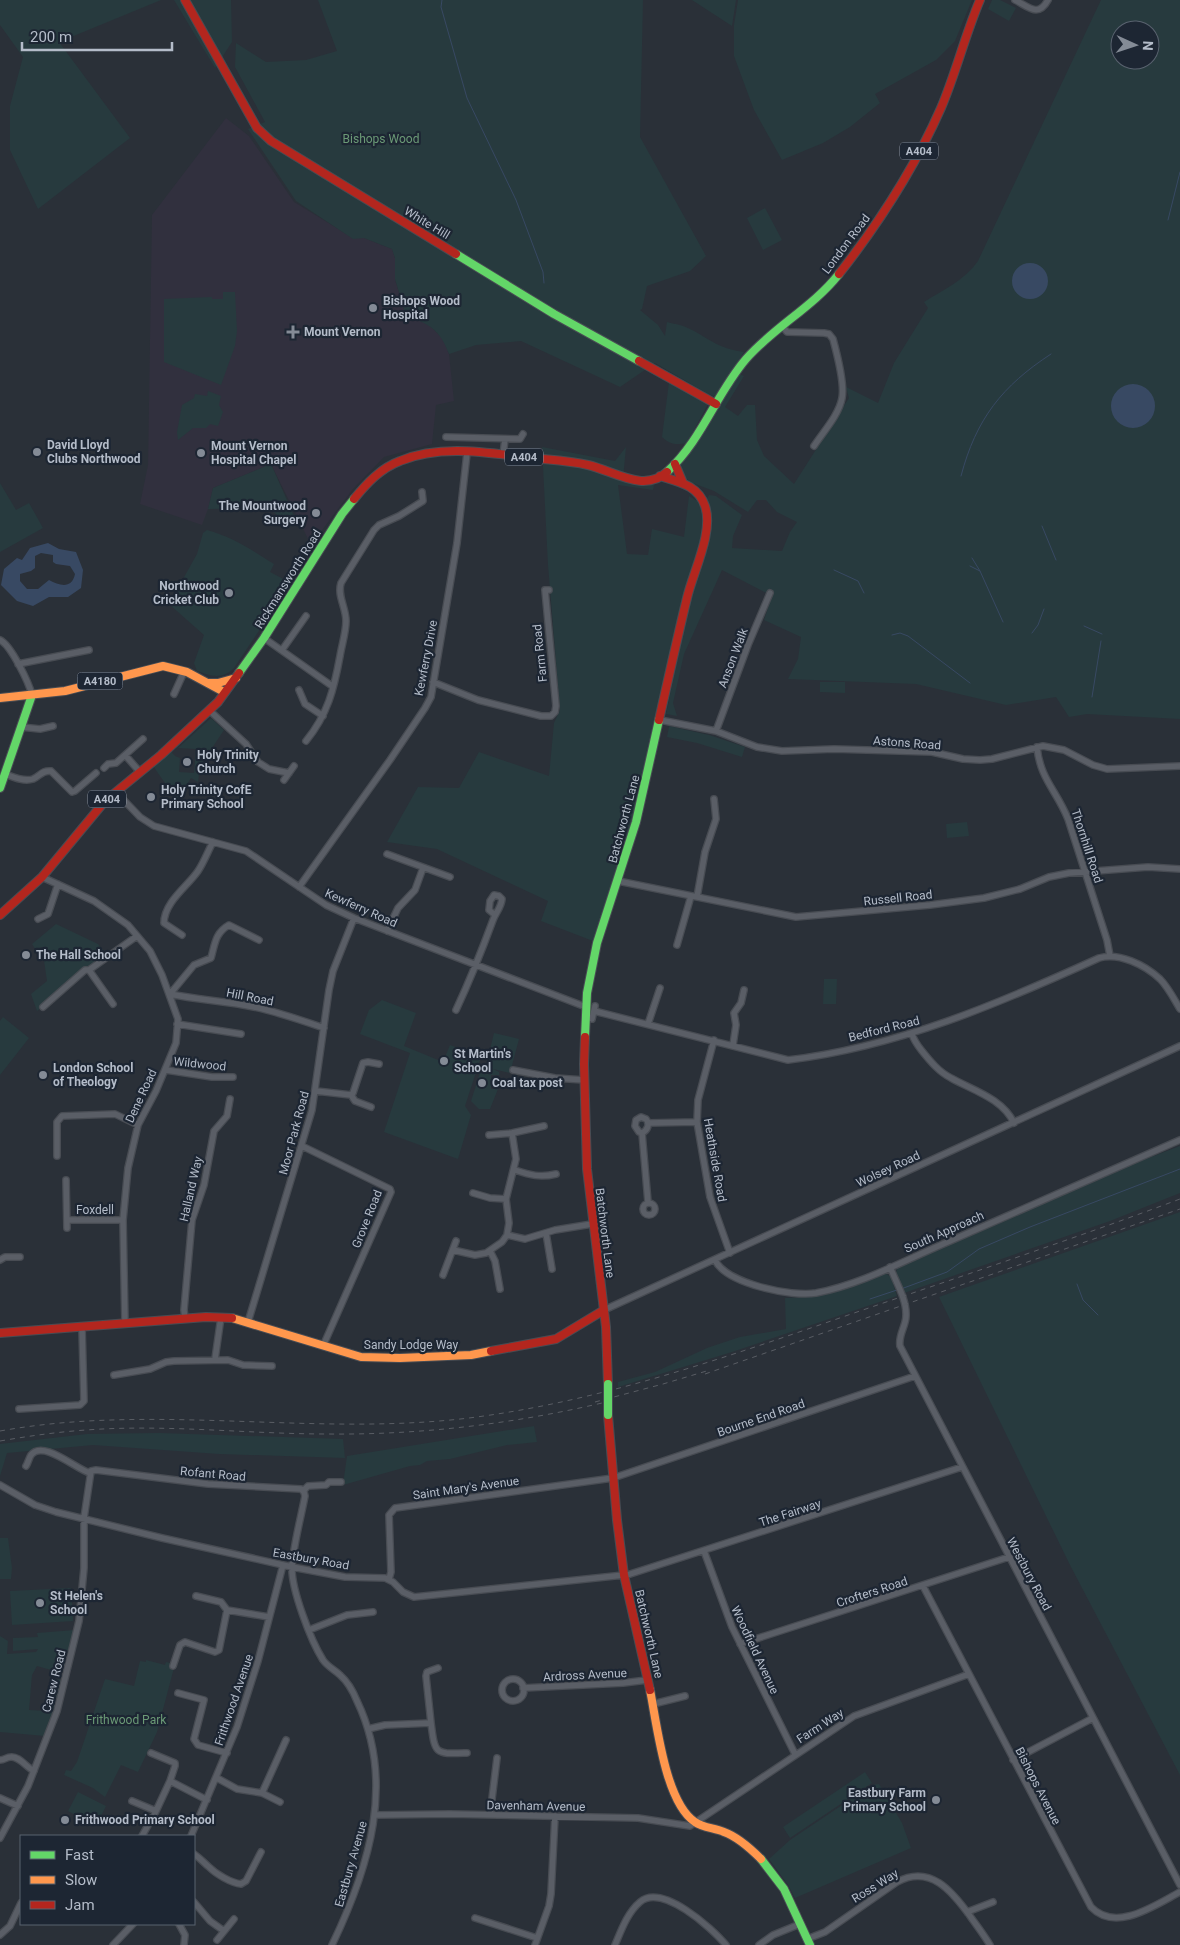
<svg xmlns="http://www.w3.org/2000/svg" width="1180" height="1945" font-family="Roboto,sans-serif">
  <rect width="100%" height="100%" fill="#2a3038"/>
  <path fill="#31303e" d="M226 118 249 136 294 202 353 238H364L392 249 395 258V279L406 316 427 323 444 340 449 354 454 401 436 405 432 444 384 457 352 490 311 545 271 464 213 488 208 509 202 525 140 504 148 465 152 215Z"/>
  <path fill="#273a3e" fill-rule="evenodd" d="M0 0H161L59 42 130 138 38 209 10 150V106L23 57 0 25Z
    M174 0H231L232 42 215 68Z
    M318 0H643L640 137 706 256 690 271 647 286 642 309 640 310 658 325 665 336 667 322C674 324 683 325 690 329 710 339 719 349 744 352L721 390 714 396 708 394 655 363 620 387 521 341 476 345 449 354C440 330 430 324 406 316L395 279V258L392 249 364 238 353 239 296 201 248 129 265 122 235 67 236 43 266 62 306 60 337 51Z
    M692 0H736L732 26Z
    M738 0H972L955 41 936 60 875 94 880 103 850 127 823 143 782 160 754 110 734 56V25Z
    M992 0H1000L1016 8 1009 21 988 9Z
    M1101 0H1180V719L1087 714 1069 717 1056 697 1006 705 916 684 788 679 798 659 801 637 764 620 772 596 722 570 684 654 673 703 677 716 666 714 687 613 707 546 711 523V515L707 499 709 495 716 496 742 515 733 536 732 548 782 551 790 532 797 522 777 512 766 500H757L748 512 714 491 690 482 683 475 681 464 738 374 744 376 725 407 738 416 747 405H755L757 440 764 456 794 484 849 398 846 387 878 403 894 363 928 308 924 302C943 290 965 280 978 261ZM1120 30H1150V60H1120Z
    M765 208 782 240 763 250 747 218Z
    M223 292H235L237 331 235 346 221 385 164 362V299L212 297V299H223Z
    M669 382 705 401 708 404 687 443C677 445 670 445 662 437Z
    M208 391 221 396 219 405 223 412 218 426 210 424 206 428H193L178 440 177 432 182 405 194 398 195 394 207 396Z
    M542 447 615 461 626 447 623 479 654 485 653 490 618 485 627 554 648 555 652 529 684 537 689 496 702 504 704 515 703 531 681 604 658 711 622 860 613 879 593 941 541 921 548 901 437 849 387 842 418 787 459 788 479 752 549 776 554 723 560 710 548 565Z
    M271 464 298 525 288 526 270 508 208 509 213 488Z
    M0 483 16 510 29 503 43 528 0 552Z
    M207 530C235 538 250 549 274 564L270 572 291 583 234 668C222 680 211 676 197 671L194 663 204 635 169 604 197 554 203 533Z
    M820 682H845V693L820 692Z
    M211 718 224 730 200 766 198 782 191 778 177 800 153 766 171 752 175 756 180 758 179 772 194 773 196 749 178 748Z
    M669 726 709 735 745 747 742 757 697 743 667 737Z
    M967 822 969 836 947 838 946 824Z
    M56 924 98 944 108 956 37 1011 31 994 47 981 42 947 36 950 32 944Z
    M824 979H837L836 1004H823Z
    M382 1000 416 1013 404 1046 443 1062 450 1045 481 1057 465 1106 471 1115 458 1159 384 1132 410 1053 360 1034 369 1010Z
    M3 1017 29 1038 0 1075V1021Z
    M494 1033 519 1039 510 1073 493 1069 499 1072V1075H491V1089H498L490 1109H479L471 1101 482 1066H486Z
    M1180 1146V1193L1110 1221 904 1293 896 1276 897 1267 1127 1166Z
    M1180 1212V1775L1070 1565 939 1297Z
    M885 1273 891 1277 897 1296 732 1352 618 1387V1382L655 1372 707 1348 740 1337 786 1329 785 1298C821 1298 853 1288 885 1273Z
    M534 1426 537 1442 507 1445 450 1459 427 1461 420 1465 410 1466 343 1485 347 1456Z
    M159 1433 343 1439 345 1458 219 1454 93 1445 7 1453 0 1476V1444L87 1434Z
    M0 1538H8L12 1568 11 1579H0Z
    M71 1588 73 1621 12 1625 10 1591Z
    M75 1630 64 1672C54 1671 47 1669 37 1666L32 1675 29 1710 47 1711 52 1679 62 1680 55 1711 45 1736 0 1732V1636L8 1641 7 1654 36 1652 38 1649 13 1651V1638L38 1637 37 1633Z
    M146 1660 165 1665 166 1662 175 1664 157 1732 138 1772 121 1765 105 1797 93 1788 64 1775 66 1770 71 1771 77 1762 105 1679 134 1686 140 1661 146 1662Z
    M865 1772 872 1783 790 1838 783 1827Z
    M879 1784 902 1823 911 1848 795 1898 788 1885 769 1859 790 1840 872 1785Z
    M78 1792 106 1806 96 1826 68 1811Z"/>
  <path fill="#384963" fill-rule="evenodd" d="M1012 281a18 18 0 1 1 36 0a18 18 0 1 1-36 0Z
    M1111 406a22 22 0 1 1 44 0a22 22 0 1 1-44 0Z
    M48 543 59 549 76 552 83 570 81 588 68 597H49L33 606 17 601 1 585 4 569 17 558 22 560 30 548ZM41 553 53 555V562L56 564 70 566 75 574C72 589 60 586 49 580L38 589H27L20 581V574L31 571 35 568V556Z"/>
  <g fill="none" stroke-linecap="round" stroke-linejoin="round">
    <path stroke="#384963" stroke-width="1" d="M442 0 441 7 467 98 516 200 543 272 544 283
      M1168 220 1180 172
      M961 476C976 419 1002 386 1051 354
      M1042 526 1056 560
      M972 558 980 571
      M970 566 980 571 1003 622
      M834 570 858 581 864 593
      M1084 626 1102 634
      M1032 633 1038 625 1044 609
      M892 635 900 633 908 636 970 683
      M1092 697 1101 641
      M1077 1284 1083 1300 1098 1315
      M901 1289 947 1272 979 1249 1030 1227 1180 1169
      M870 1299 897 1290"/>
    <defs>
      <path id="street" d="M1015 0C1029 7 1038 18 1048 0
        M783 327 787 332 824 333 829 334 833 339C837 354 845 383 842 398 839 415 823 432 814 446
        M446 437 520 439 523 434
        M503 455 505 439
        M264 638 332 686
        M0 640C11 645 29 683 32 695
        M282 650 306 616
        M18 664 89 650
        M433 682 478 700 541 716H551L555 712 556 706 545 590H549
        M299 690 305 704 323 716
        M174 694 184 672
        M210 711 246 744 258 762 269 769 289 773
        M660 720 716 731 757 747 782 751 834 749 932 752 963 759 980 760 992 759 1043 746 1064 750 1093 765 1107 769 1180 766
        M21 727 40 729 53 726
        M716 731 748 645 770 593
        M306 741C328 714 334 689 340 656 342 644 346 632 346 621 346 607 337 596 341 583L374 530 379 525 399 516 423 501 422 492
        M1037 747C1040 779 1057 791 1068 819L1107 940 1110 956
        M125 755 140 772
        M104 768 108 764 116 763 143 739
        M5 774C13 777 24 782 33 779 40 776 42 770 51 771L72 792 75 791 96 773
        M284 780 294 766
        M116 792 140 817 154 826 246 851 326 905 354 918 586 1007
        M387 854 450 877
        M42 877 94 901 128 925 150 951 162 975 178 1019 176 1043 156 1091 138 1125 128 1168 123 1220 125 1324
        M618 881 796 917 930 905 984 898 1020 889 1049 877 1069 873 1148 867 1180 869
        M299 887 390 760 425 708 431 697 457 543 467 453
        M697 897 705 852 716 819 714 799
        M38 919 48 914 58 884
        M387 931 398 908 415 890 423 868
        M182 935 164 923C164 902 188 886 198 871 204 862 208 851 213 842
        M677 945 691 896
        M89 970 113 1004
        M170 994C198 1000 226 1001 254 1007 277 1012 301 1020 324 1028
        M170 994 194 965 211 958C215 944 215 933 229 925L259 940
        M43 1007 85 970H89L137 936
        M456 1010C470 980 482 950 493 920 496 912 501 908 502 899L499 896 494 895 490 901 489 910 495 915
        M594 1011 788 1060C898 1047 1000 1003 1099 958 1119 952 1145 965 1160 979 1168 987 1174 999 1180 1009
        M592 1019 595 1006
        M177 1024 241 1034
        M648 1024 660 988
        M912 1034C914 1041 918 1046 922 1051 930 1061 939 1072 951 1078 972 1090 1002 1098 1014 1123
        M714 1040 698 1100 697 1122 710 1197 730 1253
        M733 1045 736 1025 734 1013 741 1003 744 990
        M166 1070 212 1077H233
        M513 1070 555 1078 584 1080
        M316 1091 351 1095 355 1101 371 1107
        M351 1095 353 1093 363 1063 368 1062 379 1064
        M648 1123 697 1122
        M642 1133 639 1132 635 1126 636 1120 641 1117 646 1119C650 1124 648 1130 642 1133L648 1202
        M489 1135 512 1133 544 1126
        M302 1146 390 1189 391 1192 323 1346
        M57 1156V1122L62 1116 115 1114 138 1125
        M515 1170C530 1175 540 1178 556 1174
        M66 1180 67 1228
        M473 1193 490 1198 506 1199
        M643 1209a6 6 0 1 1 12 0a6 6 0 1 1-12 0Z
        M67 1220H123
        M546 1233 552 1269
        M507 1235 525 1239 555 1230 592 1224
        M453 1250 475 1255 486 1253 502 1242 507 1235 509 1223 506 1199 516 1159 512 1133
        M490 1251 495 1261 500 1289
        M0 1260 5 1257H20
        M715 1260C726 1284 792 1297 816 1293 863 1284 907 1259 950 1241 1027 1207 1103 1174 1180 1140
        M890 1267C896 1282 907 1300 906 1316 906 1326 898 1335 900 1346L1180 1885
        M443 1275 456 1241
        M604 1310 1180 1046
        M185 1318 184 1310 192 1220 204 1185 214 1131 227 1116 230 1099
        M248 1322 312 1110 329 990 333 971 354 918
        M215 1359 221 1317
        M114 1375 150 1369 166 1362 174 1361 228 1360 243 1365 272 1366
        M19 1409 80 1405 84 1401 82 1328
        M26 1466C28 1463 29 1458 31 1455 43 1439 77 1470 90 1473
        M0 1485 35 1505 56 1512 162 1538 292 1567 345 1577 385 1578 393 1582 403 1592 414 1597 624 1575
        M303 1491 308 1486 326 1485 329 1482H341
        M704 1551 732 1627 795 1754
        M624 1576 962 1467
        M389 1579 391 1572 389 1515 395 1508 613 1478 915 1376
        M923 1586 1091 1907C1116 1933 1155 1905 1180 1892
        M196 1596 221 1602 227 1610 269 1617
        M309 1630 347 1615 373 1612
        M740 1644 1009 1557
        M173 1666 180 1645 185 1642 215 1652 219 1650 227 1610
        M502 1690a11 11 0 1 1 22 0a11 11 0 1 1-22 0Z
        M523 1688 623 1683 647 1680
        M178 1693 204 1700 194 1739 198 1745 227 1753
        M653 1704 685 1696
        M431 1723 426 1676 427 1672 438 1668
        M368 1729 385 1725 431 1723C435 1755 435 1754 467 1753
        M151 1753 175 1763V1766L170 1781
        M0 1760C5 1760 6 1757 11 1757 19 1756 26 1767 34 1771
        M1013 1760 1093 1718
        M217 1778 237 1789 262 1793 280 1802
        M262 1793 286 1740
        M0 1798 18 1806
        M132 1801 156 1811
        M375 1815 450 1814 638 1818 690 1826 854 1716 969 1674
        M490 1815 497 1758
        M142 1836 156 1811 170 1781 207 1800
        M191 1836 237 1727 258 1661 283 1565
        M0 1838 28 1786 57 1711 79 1621 84 1568V1518L91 1471 96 1470 208 1484 301 1489 304 1492 305 1496C301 1517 293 1547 292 1567 291 1589 311 1641 323 1660 328 1667 335 1670 340 1675 348 1682 353 1691 357 1701 396 1782 369 1868 332 1945
        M194 1854C200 1858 203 1862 209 1867 216 1874 231 1883 241 1884L246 1881 261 1852
        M194 1902 210 1921 224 1931
        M967 1912 993 1902
        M475 1918 537 1938
        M179 1924 185 1935 184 1945
        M0 1935 10 1926 21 1903
        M807 1939 825 1932 897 1882C930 1864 952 1891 970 1916 977 1926 984 1935 990 1945
        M217 1940 234 1919
        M113 1945 133 1924
        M535 1945 549 1906 551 1894 555 1816
        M615 1945C621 1931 627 1913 640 1902 662 1883 712 1928 726 1945
        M759 1945 773 1935 800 1924"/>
      <path id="fast" d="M456 254 554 314 639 361
        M667 472C702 440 716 394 746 359 774 327 813 307 839 274
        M239 673 264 638 342 514 354 499
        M0 788 32 695
        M585 1037 587 993 597 943 636 822 659 720
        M761 1859 784 1889 810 1945"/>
      <path id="slow" d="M208 683H218L236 678
        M0 698 65 691 163 666 187 672 224 692
        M232 1318 361 1357 400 1358 471 1355 491 1351
        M650 1690C657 1724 665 1802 695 1822 703 1828 715 1828 724 1832 738 1837 750 1848 761 1859"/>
      <path id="jam" d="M185 0 257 128 271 141 456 254
        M839 274C879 223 915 167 941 108 956 73 965 35 980 0
        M639 361 716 404
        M675 464 683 483
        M354 499C367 483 381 468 400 461 441 444 489 453 532 458 551 460 570 461 588 465 614 471 644 493 667 472
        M659 720C668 680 677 639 687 598 693 572 714 532 705 506 698 485 679 482 660 476
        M0 915 42 877 105 801 161 755 218 702 239 673
        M585 1037 584 1064 587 1169 606 1327 608 1384
        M0 1333 206 1317 232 1318
        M491 1351 556 1339 604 1310
        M608 1415 617 1520 624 1575 650 1690"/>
    </defs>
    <use href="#street" stroke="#484c53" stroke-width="8"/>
    <use href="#fast" stroke="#484c53" stroke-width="10"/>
    <use href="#slow" stroke="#484c53" stroke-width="10"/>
    <use href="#jam" stroke="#484c53" stroke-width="10"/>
    <use href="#street" stroke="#5a5e66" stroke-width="5.5"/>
    <use href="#fast" stroke="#63d668" stroke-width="8"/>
    <use href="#slow" stroke="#ff974d" stroke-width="8"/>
    <use href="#jam" stroke="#b3261e" stroke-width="8"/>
    <path stroke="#595d64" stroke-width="1" stroke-dasharray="5 5" stroke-linecap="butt" d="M705 1374 1180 1209
      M595 1402 663 1384 710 1370
      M0 1431C155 1403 313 1437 469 1418 603 1401 730 1356 857 1312 965 1275 1073 1239 1180 1199
      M0 1441C29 1436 57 1432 86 1430 167 1424 247 1434 328 1434 420 1435 512 1424 602 1403"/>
    <defs>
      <path id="fast-bridge" d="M608 1384V1415"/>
    </defs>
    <use href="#fast-bridge" stroke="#484c53" stroke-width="10" stroke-linecap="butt"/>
    <use href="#fast-bridge" stroke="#63d668" stroke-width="8"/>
  </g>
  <g fill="#848b96" stroke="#1d2633" stroke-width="2">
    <circle cx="373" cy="308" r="5"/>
    <path d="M290.5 324.5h5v5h5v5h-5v5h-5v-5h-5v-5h5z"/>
    <circle cx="37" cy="452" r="5"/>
    <circle cx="201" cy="453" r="5"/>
    <circle cx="316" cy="513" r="5"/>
    <circle cx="229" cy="593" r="5"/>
    <circle cx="187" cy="762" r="5"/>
    <circle cx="151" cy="797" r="5"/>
    <circle cx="26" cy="955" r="5"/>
    <circle cx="444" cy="1061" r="5"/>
    <circle cx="43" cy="1075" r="5"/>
    <circle cx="482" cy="1083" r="5"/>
    <circle cx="40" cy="1603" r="5"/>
    <circle cx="936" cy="1800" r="5"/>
    <circle cx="65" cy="1820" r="5"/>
  </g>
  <g text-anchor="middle" stroke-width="4.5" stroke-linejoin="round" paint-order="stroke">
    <g fill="#1d2633" stroke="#878f9c" stroke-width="1">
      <rect x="900" y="142.5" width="38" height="17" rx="4"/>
      <rect x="505" y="448.5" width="38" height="17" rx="4"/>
      <rect x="77.5" y="672.5" width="45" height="17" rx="4"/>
      <rect x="88" y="790.5" width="38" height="17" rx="4"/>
    </g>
    <g font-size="11" font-weight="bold" fill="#b4bcc9">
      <text x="919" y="155">A404</text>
      <text x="524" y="461">A404</text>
      <text x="100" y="685">A4180</text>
      <text x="107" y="803">A404</text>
    </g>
    <g font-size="12" fill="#6b9a76" stroke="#1d2633">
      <text x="381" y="143">Bishops Wood</text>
      <text x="126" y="1724">Frithwood Park</text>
    </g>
    <g font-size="12" fill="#b4bcc9" stroke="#1d2633">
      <text transform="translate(427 223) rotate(31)" y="4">White Hill</text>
      <text transform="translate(846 244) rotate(-53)" y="4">London Road</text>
      <text transform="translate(288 579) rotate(-58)" y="4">Rickmansworth Road</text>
      <text transform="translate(540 653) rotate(-96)" y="4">Farm Road</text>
      <text transform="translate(426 658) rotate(-79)" y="4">Kewferry Drive</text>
      <text transform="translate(733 658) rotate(-69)" y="4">Anson Walk</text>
      <text transform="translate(907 743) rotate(4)" y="4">Astons Road</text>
      <text transform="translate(624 819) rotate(-75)" y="4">Batchworth Lane</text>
      <text transform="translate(1087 846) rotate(72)" y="4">Thornhill Road</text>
      <text transform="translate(898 898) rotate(-6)" y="4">Russell Road</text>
      <text transform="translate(361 908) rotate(24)" y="4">Kewferry Road</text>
      <text transform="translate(250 997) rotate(11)" y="4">Hill Road</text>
      <text transform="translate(884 1029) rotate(-14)" y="4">Bedford Road</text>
      <text transform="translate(200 1064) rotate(6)" y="4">Wildwood</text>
      <text transform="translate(141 1096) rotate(-65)" y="4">Dene Road</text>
      <text transform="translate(294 1133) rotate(-75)" y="4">Moor Park Road</text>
      <text transform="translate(715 1160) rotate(80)" y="4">Heathside Road</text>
      <text transform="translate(888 1169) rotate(-25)" y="4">Wolsey Road</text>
      <text transform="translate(191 1189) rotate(-77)" y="4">Halland Way</text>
      <text x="95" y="1214">Foxdell</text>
      <text transform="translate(367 1219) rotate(-68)" y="4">Grove Road</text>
      <text transform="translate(944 1232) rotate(-24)" y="4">South Approach</text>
      <text transform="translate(605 1233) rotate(83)" y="4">Batchworth Lane</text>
      <text x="411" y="1349">Sandy Lodge Way</text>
      <text transform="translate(761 1418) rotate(-19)" y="4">Bourne End Road</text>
      <text transform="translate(213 1474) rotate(5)" y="4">Rofant Road</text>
      <text transform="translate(466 1488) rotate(-8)" y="4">Saint Mary's Avenue</text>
      <text transform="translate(790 1513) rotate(-18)" y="4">The Fairway</text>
      <text transform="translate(311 1559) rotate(10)" y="4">Eastbury Road</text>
      <text transform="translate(1029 1574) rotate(62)" y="4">Westbury Road</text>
      <text transform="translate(872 1592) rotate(-18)" y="4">Crofters Road</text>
      <text transform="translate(649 1634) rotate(77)" y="4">Batchworth Lane</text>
      <text transform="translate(755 1650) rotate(65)" y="4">Woodfield Avenue</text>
      <text transform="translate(585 1675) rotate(-3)" y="4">Ardross Avenue</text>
      <text transform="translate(54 1681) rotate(-76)" y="4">Carew Road</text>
      <text transform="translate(234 1700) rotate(-71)" y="4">Frithwood Avenue</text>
      <text transform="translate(820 1726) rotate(-33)" y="4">Farm Way</text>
      <text transform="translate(1038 1786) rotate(63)" y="4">Bishops Avenue</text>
      <text transform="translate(536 1806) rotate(1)" y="4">Davenham Avenue</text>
      <text transform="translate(351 1864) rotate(-74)" y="4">Eastbury Avenue</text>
      <text transform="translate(875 1886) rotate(-32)" y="4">Ross Way</text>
    </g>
    <g font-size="12" font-weight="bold" fill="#b4bcc9" stroke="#1d2633" text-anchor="start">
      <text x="383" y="305">Bishops Wood<tspan x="383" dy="14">Hospital</tspan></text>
      <text x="304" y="336">Mount Vernon</text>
      <text x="47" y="449">David Lloyd<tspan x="47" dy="14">Clubs Northwood</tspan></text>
      <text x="211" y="450">Mount Vernon<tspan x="211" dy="14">Hospital Chapel</tspan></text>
      <text x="306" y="510" text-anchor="end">The Mountwood<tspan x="306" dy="14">Surgery</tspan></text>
      <text x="219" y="590" text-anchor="end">Northwood<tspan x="219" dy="14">Cricket Club</tspan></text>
      <text x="197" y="759">Holy Trinity<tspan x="197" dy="14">Church</tspan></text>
      <text x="161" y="794">Holy Trinity CofE<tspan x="161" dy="14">Primary School</tspan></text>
      <text x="36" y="959">The Hall School</text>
      <text x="454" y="1058">St Martin's<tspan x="454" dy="14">School</tspan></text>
      <text x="53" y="1072">London School<tspan x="53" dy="14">of Theology</tspan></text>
      <text x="492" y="1087">Coal tax post</text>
      <text x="50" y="1600">St Helen's<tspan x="50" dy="14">School</tspan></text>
      <text x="926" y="1797" text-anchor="end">Eastbury Farm<tspan x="926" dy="14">Primary School</tspan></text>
      <text x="75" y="1824">Frithwood Primary School</text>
    </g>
  </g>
  <rect x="20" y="1835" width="175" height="90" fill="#1d2633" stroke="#59626f"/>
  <rect x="30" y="1851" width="25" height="8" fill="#63d668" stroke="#59626f"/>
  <text x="65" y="1860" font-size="15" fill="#b4bcc9">Fast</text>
  <rect x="30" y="1876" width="25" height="8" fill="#ff974d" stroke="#59626f"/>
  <text x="65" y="1885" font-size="15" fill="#b4bcc9">Slow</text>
  <rect x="30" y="1901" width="25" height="8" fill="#b3261e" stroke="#59626f"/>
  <text x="65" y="1910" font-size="15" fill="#b4bcc9">Jam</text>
  <g transform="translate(1135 45) rotate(93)"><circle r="24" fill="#1d2633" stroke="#59626f"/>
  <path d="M0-4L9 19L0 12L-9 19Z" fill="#848b96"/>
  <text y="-8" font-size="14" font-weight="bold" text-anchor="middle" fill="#b4bcc9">N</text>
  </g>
  <path d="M22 42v8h150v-8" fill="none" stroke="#b4bcc9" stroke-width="2.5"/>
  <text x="30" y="42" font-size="15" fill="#b4bcc9" stroke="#1d2633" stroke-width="4" paint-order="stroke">200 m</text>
</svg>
